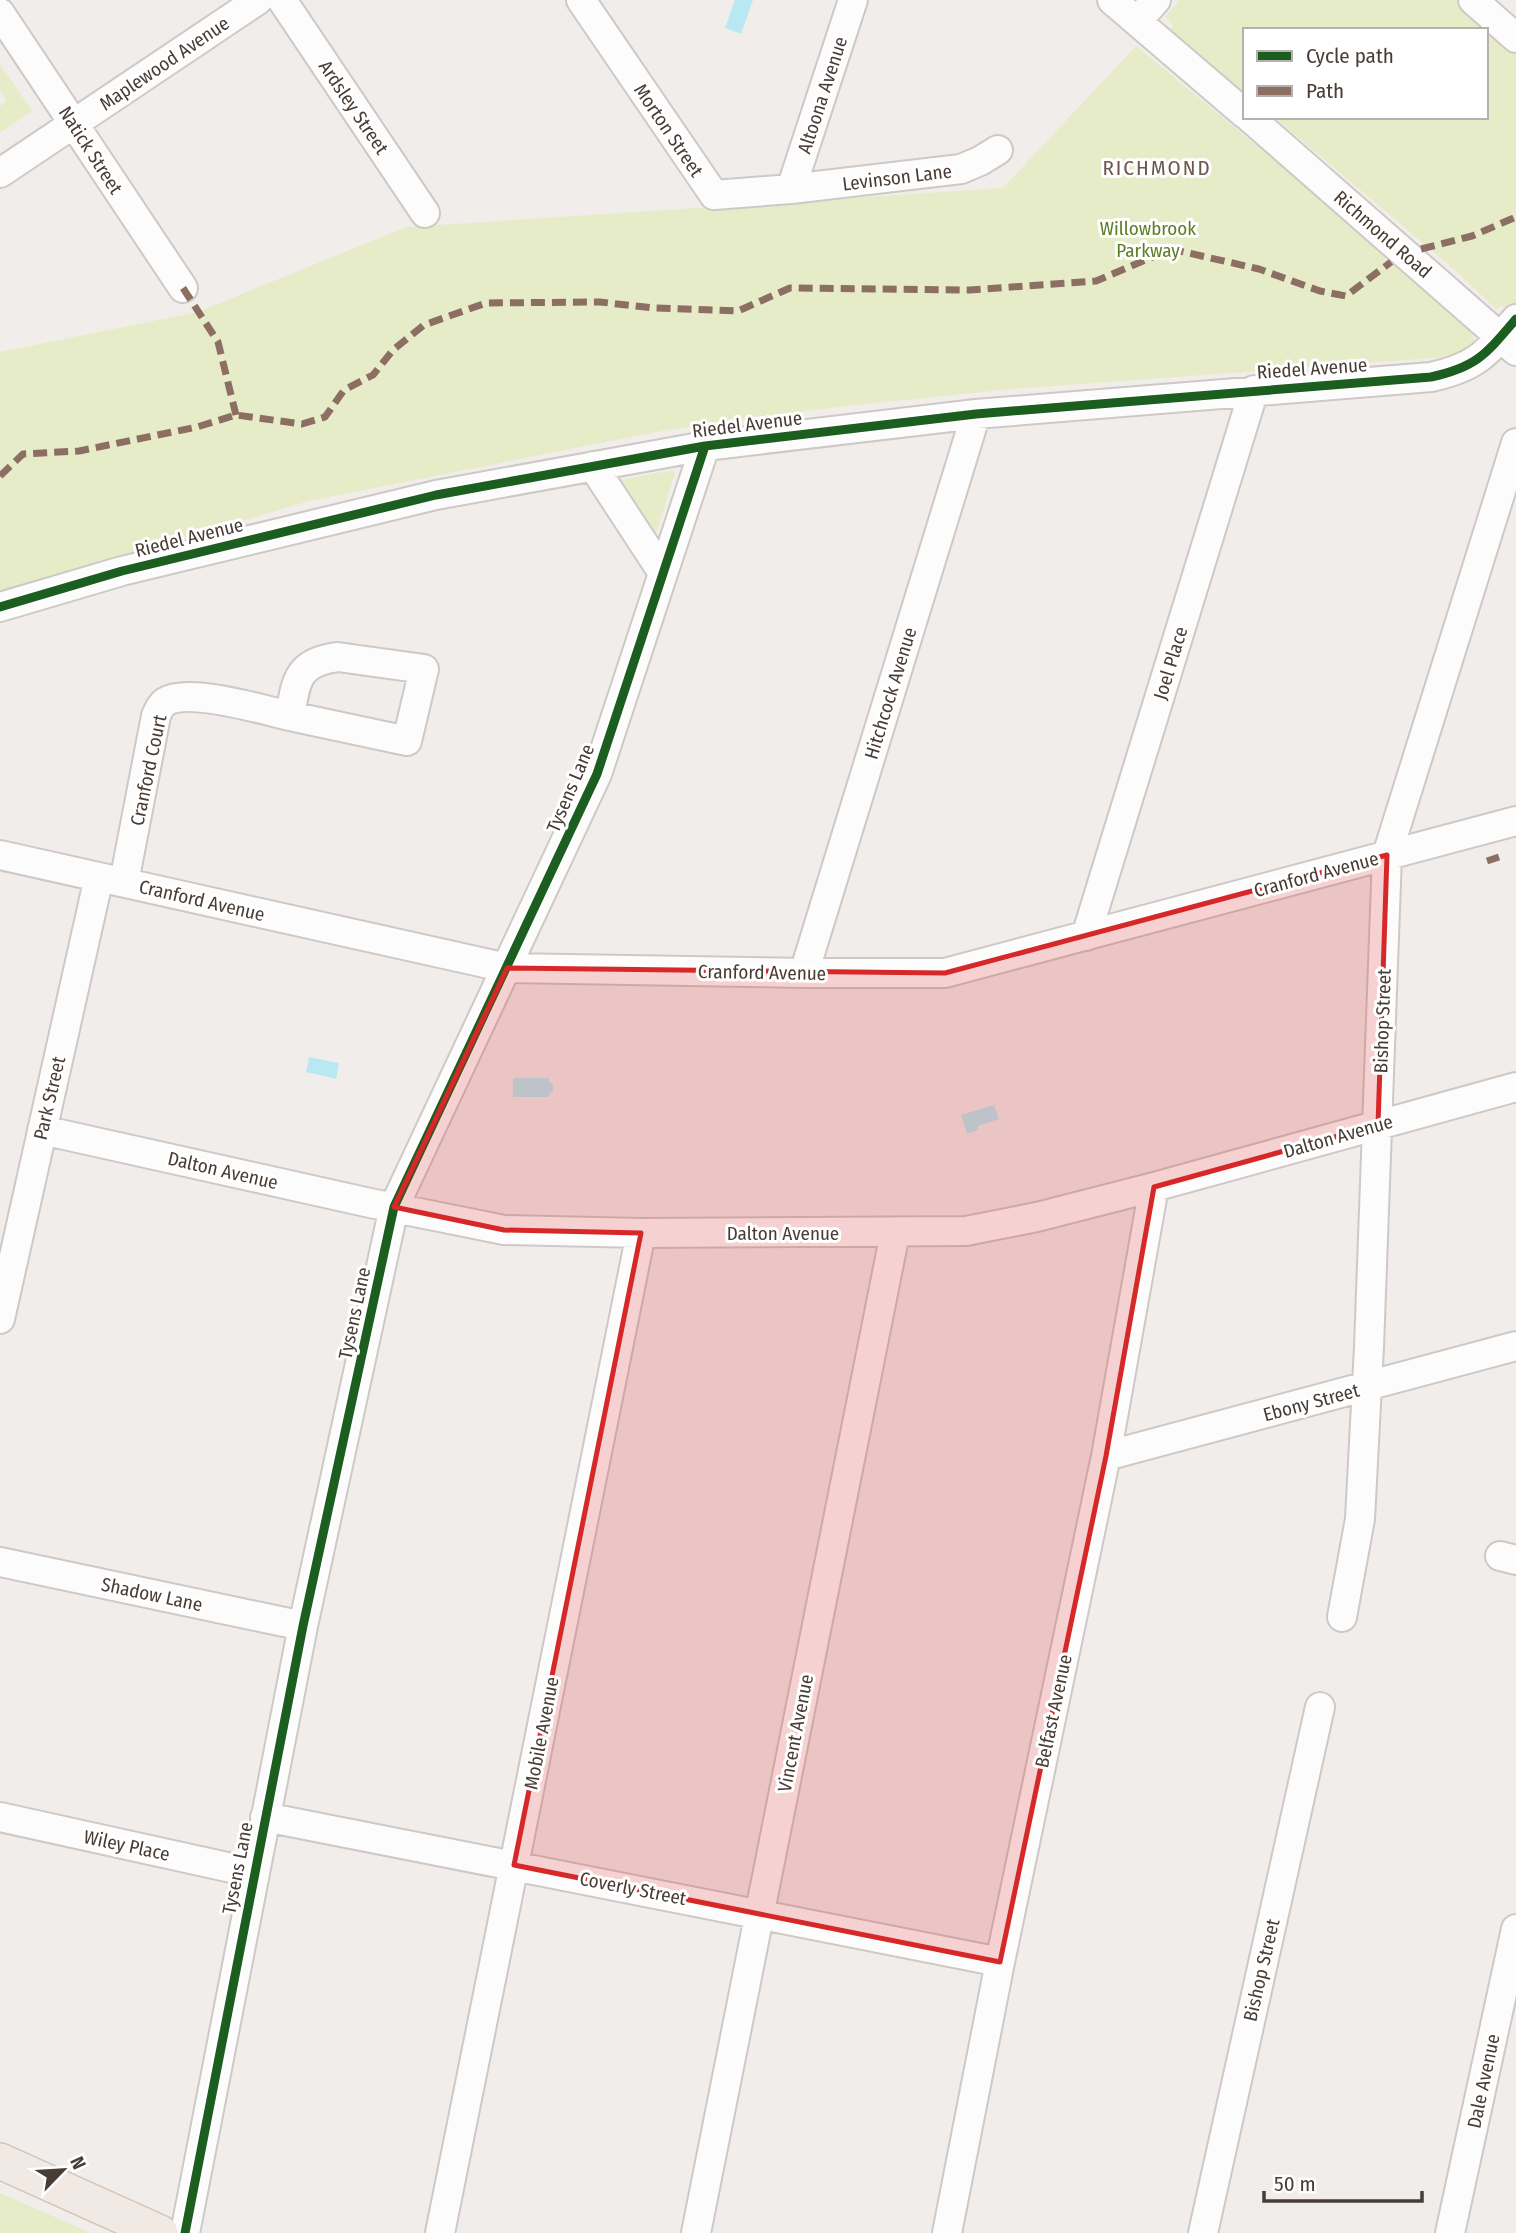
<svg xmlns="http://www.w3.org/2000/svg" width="1516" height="2233" font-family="'Fira Sans Condensed',sans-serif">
  <rect width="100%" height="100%" fill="#f1edea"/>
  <path fill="#e7ecc8" d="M1179 0H1462L1516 48V303L1508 310 1503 306 1496 309 1456 271 1274 117H1486V30H1245V93L1170 31 1173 25 1165 17Z
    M1136 46 1364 234 1470 330 1476 344 1473 348 1448 357 1012 389 829 408 667 430 309 501 0 592V352L198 312 406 227 1003 188Z
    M0 64 32 111 0 133V106L7 101 0 90Z
    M672 470 675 473 655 537 616 481Z
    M0 2193 91 2233H0Z"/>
  <path fill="#b8e9f2" d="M735 0H753L741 34 725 28Z
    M309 1057 339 1063 336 1079 306 1072Z
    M513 1078H549V1083H553V1092L549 1093V1097H513Z
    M994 1105 999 1119 978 1126V1130L967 1134 961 1115Z"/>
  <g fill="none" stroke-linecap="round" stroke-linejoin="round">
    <defs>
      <path id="minor" d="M282 0 425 213
        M581 0 714 195 791 189 961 169 980 161 998 150
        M1112 0 1245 114
        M1473 0 1516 38
        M0 13 183 288
        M1137 21 1156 0
        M1249 117 1516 351
        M0 173 258 0
        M791 189 853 0
        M593 466 663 573
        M0 607 122 571 436 495 705 446 976 414 1431 377C1477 367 1486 354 1516 319
        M338 657 424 669 407 741 290 716C296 681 297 662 338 657Z
        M0 855 507 968 804 973H945L1516 821
        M124 882 156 716C158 711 161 705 165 702 188 687 263 710 290 716
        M1086 936 1254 390
        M804 973 976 414
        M42 1130 370 1203 504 1230 641 1233 966 1231 1037 1217 1154 1187 1516 1087
        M0 1319 99 877
        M1106 1456 1516 1346
        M1500 1556 1516 1560
        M0 1562 303 1626
        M1342 1617 1360 1519 1369 1347 1387 855 1516 443
        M0 1817 254 1873
        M265 1817 1000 1962
        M185 2233 303 1626 394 1207 597 774 705 446
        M440 2233 641 1233
        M696 2233 895 1233
        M947 2233 1000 1962 1106 1456 1154 1187
        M1203 2233 1320 1707
        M1450 2233 1516 1929"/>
      <path id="major" d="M0 2161 160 2233"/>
    </defs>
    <use href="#minor" stroke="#cec9c6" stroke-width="32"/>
    <use href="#major" stroke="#d4c4b6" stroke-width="38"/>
    <use href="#minor" stroke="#fdfcfc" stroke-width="28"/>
    <use href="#major" stroke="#f1eae4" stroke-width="35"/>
    <path stroke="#8d6e63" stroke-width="7" stroke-dasharray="14 7" stroke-linecap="butt" d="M1421 249 1472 236 1516 217
      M183 288 218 342 236 415
      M0 476 23 454 79 451 197 427 236 415 302 424 325 417 344 390 373 375 393 350 424 325 486 303 600 302 654 308 738 311 790 288 970 290 1096 281 1171 249 1259 269 1320 291 1346 296 1391 262
      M1487 861 1499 857"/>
    <defs>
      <path id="cycleway" d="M0 607 122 571 436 495 705 446 976 414 1431 377C1477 367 1486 354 1516 319
        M185 2233 303 1626 394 1207 597 774 705 446"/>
    </defs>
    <use href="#cycleway" stroke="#fff" stroke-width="13"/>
    <use href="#cycleway" stroke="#1b5e20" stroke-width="9"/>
  </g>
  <path fill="#d62828" fill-opacity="0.2" stroke="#d62828" stroke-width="5" stroke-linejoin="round" d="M1387 855 1378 1125 1154 1187 1106 1456 1000 1962 514 1865 641 1233 504 1230 394 1207 507 968 945 973Z"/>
  <g text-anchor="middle" stroke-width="6" stroke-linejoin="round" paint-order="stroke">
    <g font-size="19" fill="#483c35" stroke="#fff">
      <text transform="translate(164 63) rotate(-34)" y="7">Maplewood Avenue</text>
      <text transform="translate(822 95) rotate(-72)" y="7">Altoona Avenue</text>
      <text transform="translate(354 107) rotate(56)" y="7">Ardsley Street</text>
      <text transform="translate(669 130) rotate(56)" y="7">Morton Street</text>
      <text transform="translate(91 150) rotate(57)" y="7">Natick Street</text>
      <text transform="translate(897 177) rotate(-7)" y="7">Levinson Lane</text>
      <text transform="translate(1383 234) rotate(41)" y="7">Richmond Road</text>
      <text transform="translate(1312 368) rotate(-4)" y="7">Riedel Avenue</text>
      <text transform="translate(747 424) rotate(-7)" y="7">Riedel Avenue</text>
      <text transform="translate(189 537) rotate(-14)" y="7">Riedel Avenue</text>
      <text transform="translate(1170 663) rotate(-73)" y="7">Joel Place</text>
      <text transform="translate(890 693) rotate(-73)" y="7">Hitchcock Avenue</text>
      <text transform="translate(148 770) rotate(-78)" y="7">Cranford Court</text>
      <text transform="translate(570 788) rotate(-67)" y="7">Tysens Lane</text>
      <text transform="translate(1316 874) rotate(-15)" y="7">Cranford Avenue</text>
      <text transform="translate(202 900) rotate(13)" y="7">Cranford Avenue</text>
      <text transform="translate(762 972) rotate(1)" y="7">Cranford Avenue</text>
      <text transform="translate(1382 1021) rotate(-88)" y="7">Bishop Street</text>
      <text transform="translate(49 1098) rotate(-77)" y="7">Park Street</text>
      <text transform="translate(1338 1136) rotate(-16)" y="7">Dalton Avenue</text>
      <text transform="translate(223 1170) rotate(13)" y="7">Dalton Avenue</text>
      <text x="783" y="1240">Dalton Avenue</text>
      <text transform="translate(354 1313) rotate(-78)" y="7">Tysens Lane</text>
      <text transform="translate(1311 1402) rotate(-15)" y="7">Ebony Street</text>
      <text transform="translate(152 1594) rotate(12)" y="7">Shadow Lane</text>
      <text transform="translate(1053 1711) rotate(-78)" y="7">Belfast Avenue</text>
      <text transform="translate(541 1733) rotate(-79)" y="7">Mobile Avenue</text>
      <text transform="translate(795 1733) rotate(-79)" y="7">Vincent Avenue</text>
      <text transform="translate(127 1845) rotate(12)" y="7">Wiley Place</text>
      <text transform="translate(237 1868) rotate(-79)" y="7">Tysens Lane</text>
      <text transform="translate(633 1888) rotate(11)" y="7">Coverly Street</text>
      <text transform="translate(1261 1970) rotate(-77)" y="7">Bishop Street</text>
      <text transform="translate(1483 2081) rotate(-78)" y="7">Dale Avenue</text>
    </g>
    <g font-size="19" fill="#5c7e24" stroke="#fff">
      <text x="1148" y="235">Willowbrook<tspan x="1148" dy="22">Parkway</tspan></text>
    </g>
    <g font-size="21" letter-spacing="2" fill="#6b574c" stroke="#fff">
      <text x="1157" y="175">RICHMOND</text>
    </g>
  </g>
  <rect x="1243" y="28" width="245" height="91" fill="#ffffff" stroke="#b6b1ae" stroke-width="2"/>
  <rect x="1257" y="51" width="35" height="10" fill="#1b5e20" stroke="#b6b1ae" stroke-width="2"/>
  <text x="1306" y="63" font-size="21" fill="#483c35">Cycle path</text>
  <rect x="1257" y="86" width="35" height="10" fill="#8d6e63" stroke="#b6b1ae" stroke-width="2"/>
  <text x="1306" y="98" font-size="21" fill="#483c35">Path</text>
  <g transform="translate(63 2170) rotate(65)" stroke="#ffffff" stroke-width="5" paint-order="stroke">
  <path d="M0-5L12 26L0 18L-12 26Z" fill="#483c35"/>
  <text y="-10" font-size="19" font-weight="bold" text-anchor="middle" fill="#483c35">N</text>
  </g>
  <path d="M1264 2191v10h158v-10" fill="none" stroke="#483c35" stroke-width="3.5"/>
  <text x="1274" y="2191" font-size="21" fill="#483c35" stroke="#ffffff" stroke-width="5" paint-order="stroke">50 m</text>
</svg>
